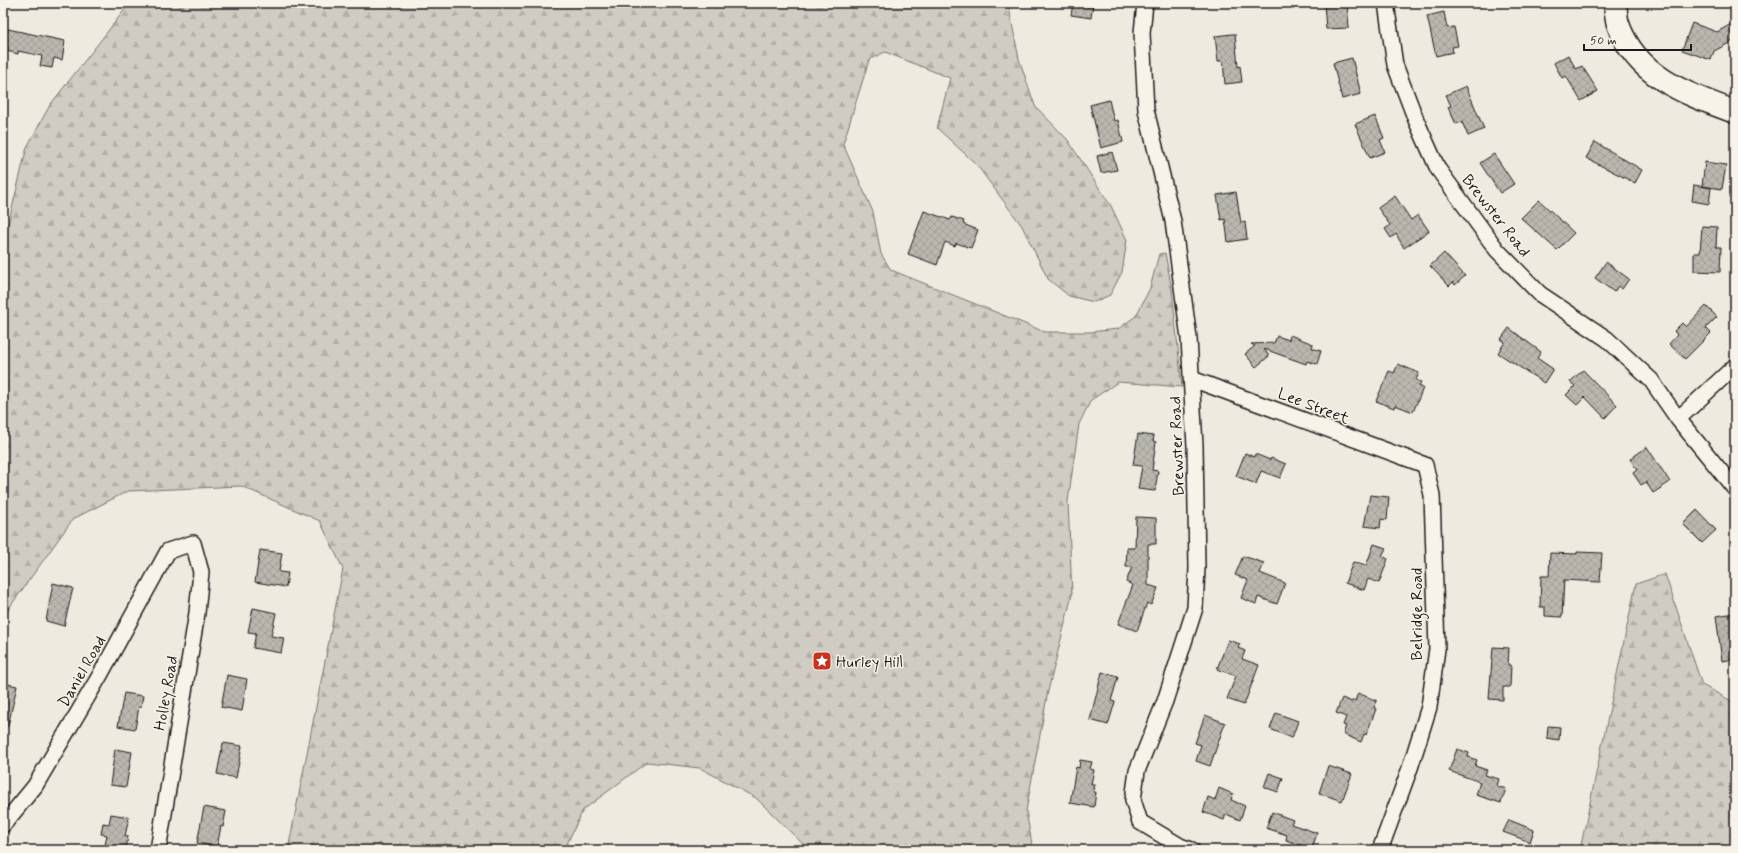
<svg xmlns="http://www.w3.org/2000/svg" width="1738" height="853" font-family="Mynerve,sans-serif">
  <defs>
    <pattern id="forest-firs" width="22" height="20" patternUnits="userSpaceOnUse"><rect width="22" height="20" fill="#cfccc3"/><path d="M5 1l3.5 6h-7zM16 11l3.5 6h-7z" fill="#b1afa7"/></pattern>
    <pattern id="building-cross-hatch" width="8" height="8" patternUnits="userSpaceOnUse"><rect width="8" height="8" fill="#bab7af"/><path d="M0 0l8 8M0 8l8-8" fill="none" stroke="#9f9d96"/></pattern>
  </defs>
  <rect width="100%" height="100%" fill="#eeeae0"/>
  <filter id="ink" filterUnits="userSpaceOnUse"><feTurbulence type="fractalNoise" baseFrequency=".025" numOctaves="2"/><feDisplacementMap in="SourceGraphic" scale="8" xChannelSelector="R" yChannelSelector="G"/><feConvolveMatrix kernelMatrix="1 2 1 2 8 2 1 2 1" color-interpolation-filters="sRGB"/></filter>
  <g filter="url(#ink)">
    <path fill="url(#forest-firs)" stroke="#767470" d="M130 3H1008L1019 59 1035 106 1067 139 1111 206 1127 240 1122 272 1110 295 1094 302 1069 296 1048 279 1022 226 976 164 937 128 950 78 885 52 869 60 843 144 873 212 881 254 891 270 1045 332H1090L1118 329 1136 316 1150 288 1159 254 1165 253 1172 290 1182 387 1118 382 1091 400 1079 424 1068 501 1072 595 1048 691 1026 811 1033 850H809L756 798 700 768 647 762 583 810 564 850H288L343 569 320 521 241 486 128 491 73 519 9 608 3 622V245L27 147 50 105Z
      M1665 574 1702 685 1735 703V850H1580L1636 584Z"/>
    <path fill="url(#building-cross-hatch)" stroke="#1c1c1c" d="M1073 3H1093L1091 18 1071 15Z
      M1324 3H1347L1349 28 1326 29Z
      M1444 12 1447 28 1454 27 1458 46 1452 47 1453 52 1436 56 1427 16Z
      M1735 22V40L1714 51 1711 60 1682 50 1692 23 1717 32Z
      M3 28 65 41 62 60 54 58 52 68 40 66 42 56 18 51V54L7 51 8 47 3 46Z
      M1232 34H1235L1238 67 1240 66 1242 82 1225 84 1223 61H1218L1215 36Z
      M1568 55 1576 69 1582 66 1598 91 1581 101 1566 76 1562 78 1554 63Z
      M1352 58 1361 94 1342 99 1333 63Z
      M1466 86 1484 129 1468 136 1462 122 1456 124 1448 107 1451 106 1446 95Z
      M1109 100 1114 121 1118 120 1123 142 1101 148 1090 105Z
      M1375 116 1384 138 1380 140 1385 152 1370 158 1355 124Z
      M1595 142 1642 170 1635 183 1586 158Z
      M1112 152 1117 170 1101 173 1097 156Z
      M1494 154 1514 184 1500 193 1480 163Z
      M1705 162 1726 165 1722 189 1702 186Z
      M1694 185 1711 188 1709 204 1692 201Z
      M1236 192 1241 223 1245 222 1247 239 1228 242 1225 219 1221 220 1217 195Z
      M1395 196 1411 220 1418 215 1429 231 1404 248 1396 234 1391 238 1385 229 1390 225 1378 208Z
      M1539 200 1574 233 1557 250 1521 218Z
      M924 211 950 220 952 217 964 221 963 224 978 230 971 248 956 243 955 246 945 242 937 265 908 254Z
      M1702 226 1717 227 1716 247H1721L1720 272 1694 271V253H1700Z
      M1444 253 1465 276 1455 285 1453 282 1449 286 1430 266Z
      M1606 262 1629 279 1622 289 1618 286 1614 292 1595 278Z
      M1706 306 1717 317 1706 328 1711 333 1685 359 1669 344 1677 335 1674 331 1682 323 1686 327Z
      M1509 328 1541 352 1537 358 1553 369 1544 383 1498 353 1505 342 1501 339Z
      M1290 335 1313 344 1312 348 1321 351 1317 364 1307 361 1306 364 1264 349 1269 356 1256 367 1245 354 1255 346 1251 344 1274 343 1277 336 1289 340Z
      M1398 364 1419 373 1416 380 1421 382 1419 386 1423 388 1413 412 1395 405 1394 408 1376 401 1389 371 1394 373Z
      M1583 370 1617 405 1605 418 1585 397 1577 405 1566 395 1575 386 1570 382Z
      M1138 434 1154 436 1153 441 1156 442 1152 470 1158 471 1155 491 1138 489 1142 466 1133 465Z
      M1647 447 1670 482 1653 493 1646 482 1641 485 1633 473 1637 470 1630 459Z
      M1245 453 1254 457 1255 454 1270 460 1271 458 1286 464 1280 478 1261 471 1256 484 1236 476Z
      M1370 495 1389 497 1387 520 1381 519 1380 528 1364 526Z
      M1697 510 1716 530 1702 543 1683 524Z
      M1136 517 1156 518V544H1148V585L1158 588 1151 605 1147 603 1137 631 1118 624 1133 585 1126 582 1132 567H1126L1127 548H1135Z
      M1374 544 1386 548 1382 556 1388 559 1379 583 1368 579 1364 590 1345 583 1353 562 1366 566Z
      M260 550 282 553 279 572 288 573 286 587 255 582Z
      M1577 552 1602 553 1600 582 1564 580 1562 617 1545 616V607H1540L1541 576H1549L1550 553 1577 554Z
      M1243 556 1264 563 1260 573 1285 583 1277 604 1258 597 1256 604 1241 598 1248 580 1235 575Z
      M53 583 73 588 64 626 46 621Z
      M253 608 276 613 271 636 284 638 281 653 253 648 256 633 248 632Z
      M1735 613V659L1722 661 1716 616Z
      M1228 640 1240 644 1238 648 1245 651 1242 659 1259 665 1244 705 1227 699 1236 676 1217 669Z
      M1493 647 1509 648 1508 665H1511L1510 687H1503V700L1489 699Z
      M1102 672 1118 677 1111 701 1115 702 1108 725 1090 720Z
      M227 675 247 679 242 711 221 707Z
      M3 683 17 686 8 726H3Z
      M124 693 143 696 141 707H139L135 729 118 726Z
      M1358 693 1377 701 1374 708 1376 709 1366 735 1364 734 1361 742 1343 734 1346 726 1343 725 1346 717 1336 713 1342 698 1352 702 1353 700 1355 701Z
      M1276 713 1298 721 1292 738 1270 729Z
      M1205 715 1225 723 1210 766 1196 761 1201 745 1195 743Z
      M1548 726 1560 727 1559 740 1547 738Z
      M223 743 242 746 236 778 217 774Z
      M115 749 132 752 126 787 110 785Z
      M1457 749 1469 753 1468 757 1477 760 1475 766 1487 770 1485 775 1499 779 1497 786 1506 789 1501 803 1476 795 1480 782 1449 771Z
      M1080 760 1092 762 1090 769 1094 770 1091 784H1094L1093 792H1096L1094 807 1070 803 1076 767 1079 768Z
      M1328 766 1352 774 1342 801 1319 793Z
      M1269 773 1283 778 1278 792 1264 787Z
      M1219 788 1233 794 1231 800 1245 806 1240 820 1226 814 1224 820 1203 812 1208 797 1215 800Z
      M204 807 226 811 223 827 221 826 217 847 197 843Z
      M1272 812 1293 820 1291 824 1317 833 1312 849 1286 840 1287 835 1266 828Z
      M111 814 129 817 125 836H128L126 850H104L107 835 101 834 103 823 109 824Z
      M1509 820 1534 830 1530 842 1503 832Z"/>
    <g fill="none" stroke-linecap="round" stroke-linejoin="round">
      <defs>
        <path id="street" d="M1145 3 1142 33 1146 110 1173 221 1189 338 1195 446 1197 568 1195 608 1165 701 1137 771 1133 800 1140 822 1180 846 1192 850
          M1386 3 1395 65 1416 120 1438 169 1497 250 1540 294 1607 339 1651 380 1678 419 1735 489
          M1192 379 1425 465 1432 495 1437 649 1429 707 1410 768 1380 850
          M1678 419 1735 366
          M3 825 35 786 99 677 168 551 193 543 201 572 197 613 158 850"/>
        <path id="secondary" d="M1615 3C1616 10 1616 18 1618 24 1636 77 1687 94 1735 112"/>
      </defs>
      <use href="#street" stroke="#1c1c1c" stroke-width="18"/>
      <use href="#secondary" stroke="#1c1c1c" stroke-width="25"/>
      <use href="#street" stroke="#f7f3e8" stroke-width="15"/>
      <use href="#secondary" stroke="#f7f3e8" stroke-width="22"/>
    </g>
  </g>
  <defs>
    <symbol id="sight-square" viewBox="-11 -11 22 22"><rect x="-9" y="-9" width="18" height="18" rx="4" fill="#c8321e" stroke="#f7f3e8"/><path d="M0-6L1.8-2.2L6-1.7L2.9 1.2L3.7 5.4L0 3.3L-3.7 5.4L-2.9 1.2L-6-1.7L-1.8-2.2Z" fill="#fff"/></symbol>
  </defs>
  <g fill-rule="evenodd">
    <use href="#sight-square" x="811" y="650" width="22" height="22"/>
  </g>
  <g text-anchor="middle" stroke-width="3" stroke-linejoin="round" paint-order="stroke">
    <g font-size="16" fill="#1c1c1c" stroke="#f7f3e8">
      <text transform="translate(1497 215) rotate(52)" y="6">Brewster Road</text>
      <text transform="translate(1314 405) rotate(21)" y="6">Lee Street</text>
      <text transform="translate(1176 446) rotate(-92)" y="6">Brewster Road</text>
      <text transform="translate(1416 614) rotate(-90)" y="6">Belridge Road</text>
      <text transform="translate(81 671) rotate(-60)" y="6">Daniel Road</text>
      <text transform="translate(165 693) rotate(-80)" y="6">Holley Road</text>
    </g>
    <g font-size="16" fill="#1c1c1c" stroke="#f7f3e8" text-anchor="start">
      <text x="836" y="667">Hurley Hill</text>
    </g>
  </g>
  <rect width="1738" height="853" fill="none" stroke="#f7f3e8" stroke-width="16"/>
  <rect x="8" y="8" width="1722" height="837" fill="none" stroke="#1c1c1c" stroke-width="1.5" filter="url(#ink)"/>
  <path d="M1584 44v6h107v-6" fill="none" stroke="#1c1c1c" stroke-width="2"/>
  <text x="1590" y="44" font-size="12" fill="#1c1c1c" stroke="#f7f3e8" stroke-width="3" paint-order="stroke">50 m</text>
</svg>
